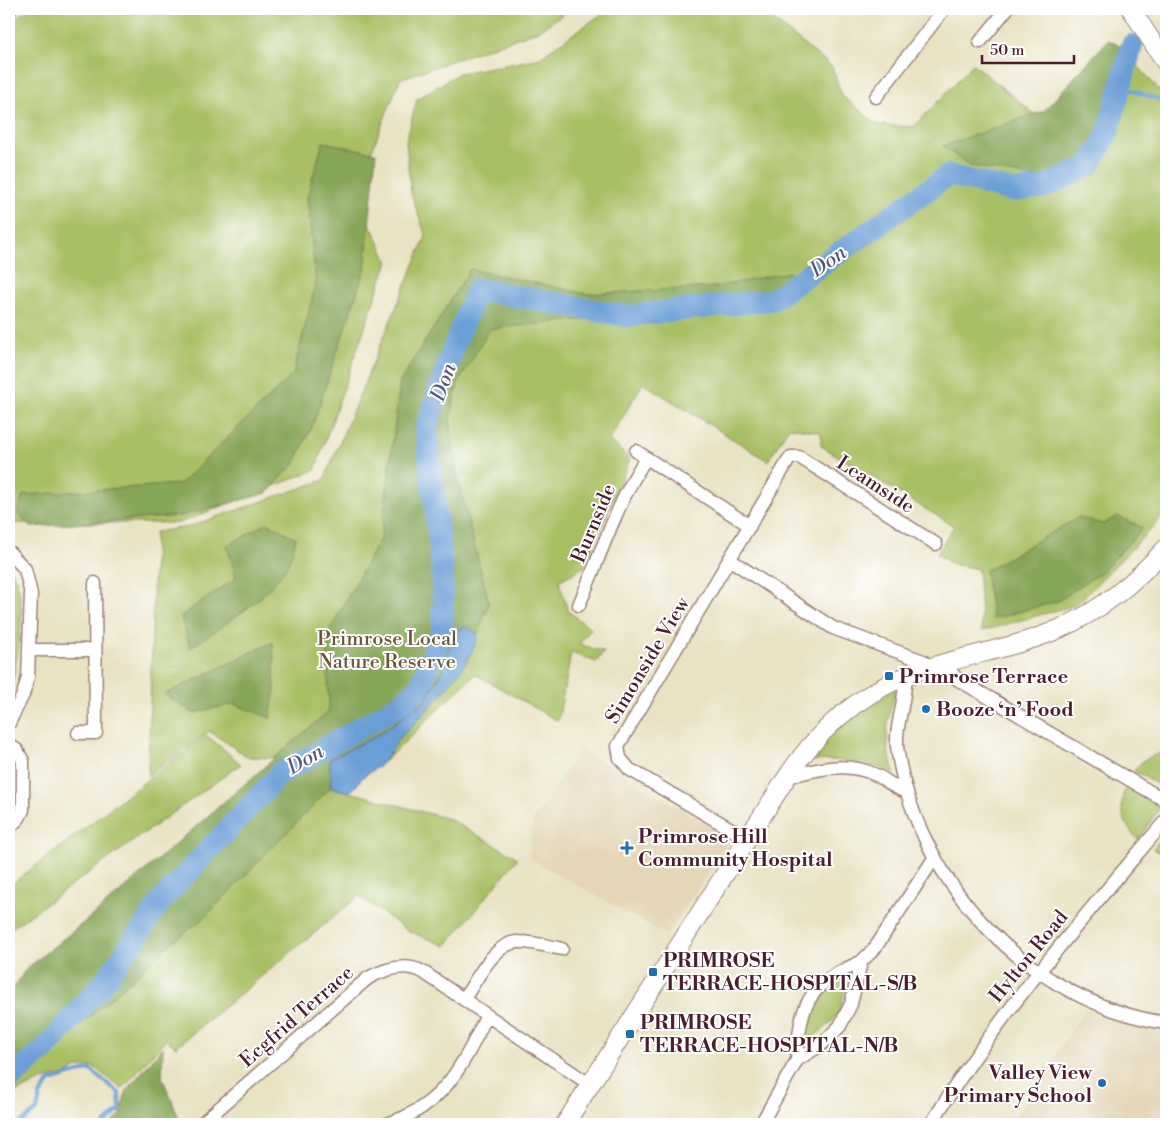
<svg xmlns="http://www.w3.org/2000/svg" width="1175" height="1133" font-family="'Libre Bodoni',serif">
  <rect width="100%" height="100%" fill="#fff"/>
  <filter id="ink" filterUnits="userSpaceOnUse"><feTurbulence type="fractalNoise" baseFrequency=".02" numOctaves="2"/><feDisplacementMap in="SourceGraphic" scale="10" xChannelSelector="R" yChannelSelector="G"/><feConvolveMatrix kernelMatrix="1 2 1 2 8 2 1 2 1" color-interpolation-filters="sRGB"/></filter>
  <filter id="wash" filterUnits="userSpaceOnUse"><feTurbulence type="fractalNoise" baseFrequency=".0096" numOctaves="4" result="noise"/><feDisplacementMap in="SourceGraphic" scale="20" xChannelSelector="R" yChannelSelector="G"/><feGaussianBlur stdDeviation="1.12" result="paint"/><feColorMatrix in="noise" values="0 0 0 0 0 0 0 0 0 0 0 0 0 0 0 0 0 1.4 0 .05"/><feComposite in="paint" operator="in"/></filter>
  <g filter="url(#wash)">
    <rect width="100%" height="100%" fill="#e9e3c4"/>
    <path fill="#e4d6b7" d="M580 749 731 838 667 935 529 858 533 821Z
      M1086 1009 1122 1022 1166 1031V1124H1010Z"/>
    <path fill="#a9bf63" stroke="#7a6f47" d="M30 9H570L540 30 400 79 355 193 388 261 315 470 179 523H9V22Z
      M609 9H760L832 67 842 96 878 125 914 127 973 64 1041 119 1124 50 1166 98V510L1156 524 1076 605 982 631 978 569 952 564 937 554 954 526 821 446V432L789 427 768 461 643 383 609 440 630 459 584 567 559 581 568 611 591 629 579 644 604 652 596 662 571 653 558 721 475 674 385 761 248 757 209 731 148 776 155 532 188 527 324 480 426 236 411 194 406 141 417 99 459 73 537 59Z
      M9 568C31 591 18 657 11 685Z
      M896 688C887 723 882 739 895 774 866 761 840 759 809 761 825 730 867 706 896 688Z
      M206 735 241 764 9 930V886Z
      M1166 752V789L1134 771C1142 759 1153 755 1166 752Z
      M1127 786 1160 808 1138 840C1124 826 1116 805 1127 786Z
      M331 787 449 819 518 858 446 946 408 931 359 896 176 1047 166 1039 122 1089 94 1067H78L65 1075 49 1078 16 1092 11 1084 136 976Z
      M1166 832V855L1153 849Z
      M845 977C845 1013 835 1023 805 1042 808 1009 818 995 845 977Z"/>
    <path fill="#86a659" stroke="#686242" d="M1108 40 1134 52 1104 109 1090 156 1068 183 970 166 943 146 1044 111Z
      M323 142 376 153 365 269 312 427 294 464 267 493 181 516 31 527 17 514 23 495 180 484 293 374 316 283 307 197Z
      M470 269 587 294 715 287 789 272 795 283 772 300 490 329 458 383 450 420 457 476 489 603 478 634 467 627 450 642 444 668 425 701 378 735 330 759 331 787 203 919 166 947 136 976 19 1079 9 1074V995L26 969 104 906 329 711 327 635 381 537 400 382Z
      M1118 516 1143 528 1103 571 1058 601 993 619 985 571 1079 517 1103 524Z
      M267 523 296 538C294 546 292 554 289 561 271 598 223 625 190 648L181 616 236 578 227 546Z
      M273 642 275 690 270 718 234 704 193 713 165 694Z
      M163 1047 162 1077 179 1118 180 1124H111L120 1116 126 1091Z"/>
    <path fill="#6a9ed6" stroke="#5a5e80" d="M467 627 478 634C471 669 425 712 400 738 394 745 391 753 385 760 379 768 371 771 364 776 357 782 360 786 348 792L331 787 330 759 378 735 425 701 444 668 450 642 457 629Z"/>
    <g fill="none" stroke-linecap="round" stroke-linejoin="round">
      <path stroke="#6a9ed6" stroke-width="4" d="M1120 86 1166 102
        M19 1124 37 1110 40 1095 50 1081C65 1078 76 1071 91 1070L119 1093 120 1110 104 1124"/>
      <path stroke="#6a9ed6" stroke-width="22" d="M9 1080 45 1049 105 981 163 899 281 773 403 703 420 687 443 628 442 566 426 428 455 344 477 289 626 316 772 300 949 175 1012 191 1045 187 1090 165 1108 132 1132 45"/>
    </g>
  </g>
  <g filter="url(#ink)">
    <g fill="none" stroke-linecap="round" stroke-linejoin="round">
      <defs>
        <path id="street" d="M9 10 11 9
          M980 42 1007 9
          M876 97 944 9
          M636 451 750 526
          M9 552 25 569 31 594 28 677 23 695 9 723
          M729 559 833 628 923 661 929 667
          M579 605C601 554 616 505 646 458
          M30 650H95
          M944 663 957 679 1166 801
          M905 676C907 702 893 726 898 754 920 887 1032 1003 1166 1023
          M78 733H96L95 583
          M9 745 17 750 23 761V810L19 818 9 828
          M787 777C817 769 847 761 876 775 887 780 895 789 907 792
          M748 839 629 769 620 758 618 746 788 461 791 457H799L936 544
          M464 999C476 981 495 941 519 942 533 942 548 946 562 949
          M797 1060C800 1004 807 985 861 962
          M201 1124 368 978C385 969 405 962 423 972L589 1084
          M387 1124C444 1106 463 1065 487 1015
          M761 1124 797 1060 821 1045 840 1026 851 1004 861 962 875 948 935 857
          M931 1124C998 1014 1083 918 1166 820"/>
        <path id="secondary" d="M1131 9 1166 63
          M565 1124 787 777C821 725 868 687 928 668 971 654 1017 647 1059 629 1102 610 1135 582 1166 548"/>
      </defs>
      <use href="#street" stroke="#9a8178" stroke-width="15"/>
      <use href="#secondary" stroke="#9a8178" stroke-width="20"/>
      <use href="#street" stroke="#fff" stroke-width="12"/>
      <use href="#secondary" stroke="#fff" stroke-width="18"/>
    </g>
  </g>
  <g fill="#1f6fb2" stroke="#fff" stroke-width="2">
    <rect x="884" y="671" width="10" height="10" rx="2.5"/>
    <circle cx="926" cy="709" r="5"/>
    <path d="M624.5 840.5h5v5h5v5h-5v5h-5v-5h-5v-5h5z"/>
    <rect x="648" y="967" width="10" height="10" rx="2.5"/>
    <rect x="625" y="1029" width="10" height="10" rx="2.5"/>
    <circle cx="1102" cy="1083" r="5"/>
  </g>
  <g text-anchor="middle" stroke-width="4" stroke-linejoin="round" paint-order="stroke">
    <g font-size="20" fill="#4a1f2b" stroke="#fff">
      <text transform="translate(876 484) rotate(33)" y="7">Leamside</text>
      <text transform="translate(593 523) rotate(-67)" y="7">Burnside</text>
      <text transform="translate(647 660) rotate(-59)" y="7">Simonside View</text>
      <text transform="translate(1028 956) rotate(-51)" y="7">Hylton Road</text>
      <text transform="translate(296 1016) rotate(-41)" y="7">Ecgfrid Terrace</text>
    </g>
    <g font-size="20" fill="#6b573f" stroke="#fff">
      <text x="387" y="645">Primrose Local<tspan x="387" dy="23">Nature Reserve</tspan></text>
    </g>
    <g font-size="20" font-weight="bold" fill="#4a1f2b" stroke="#fff" text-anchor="start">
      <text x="899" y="683">Primrose Terrace</text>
      <text x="936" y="716">Booze ‘n’ Food</text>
      <text x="638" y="843">Primrose Hill<tspan x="638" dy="23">Community Hospital</tspan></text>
      <text x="663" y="967">PRIMROSE<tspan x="663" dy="23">TERRACE-HOSPITAL-S/B</tspan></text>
      <text x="640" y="1029">PRIMROSE<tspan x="640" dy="23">TERRACE-HOSPITAL-N/B</tspan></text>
      <text x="1092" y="1079" text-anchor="end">Valley View<tspan x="1092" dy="23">Primary School</tspan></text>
    </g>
    <g font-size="21" font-style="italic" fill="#585878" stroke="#fff">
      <text transform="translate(828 261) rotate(-35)" y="7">Don</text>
      <text transform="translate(443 382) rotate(-70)" y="7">Don</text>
      <text transform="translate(305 759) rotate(-30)" y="7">Don</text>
    </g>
  </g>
  <rect width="1175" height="1133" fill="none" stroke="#fff" stroke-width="30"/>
  <path d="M982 55v8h92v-8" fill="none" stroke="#4a1f2b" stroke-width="2.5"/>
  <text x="990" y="55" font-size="15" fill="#4a1f2b" stroke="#ffffff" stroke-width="4" paint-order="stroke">50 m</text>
</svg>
